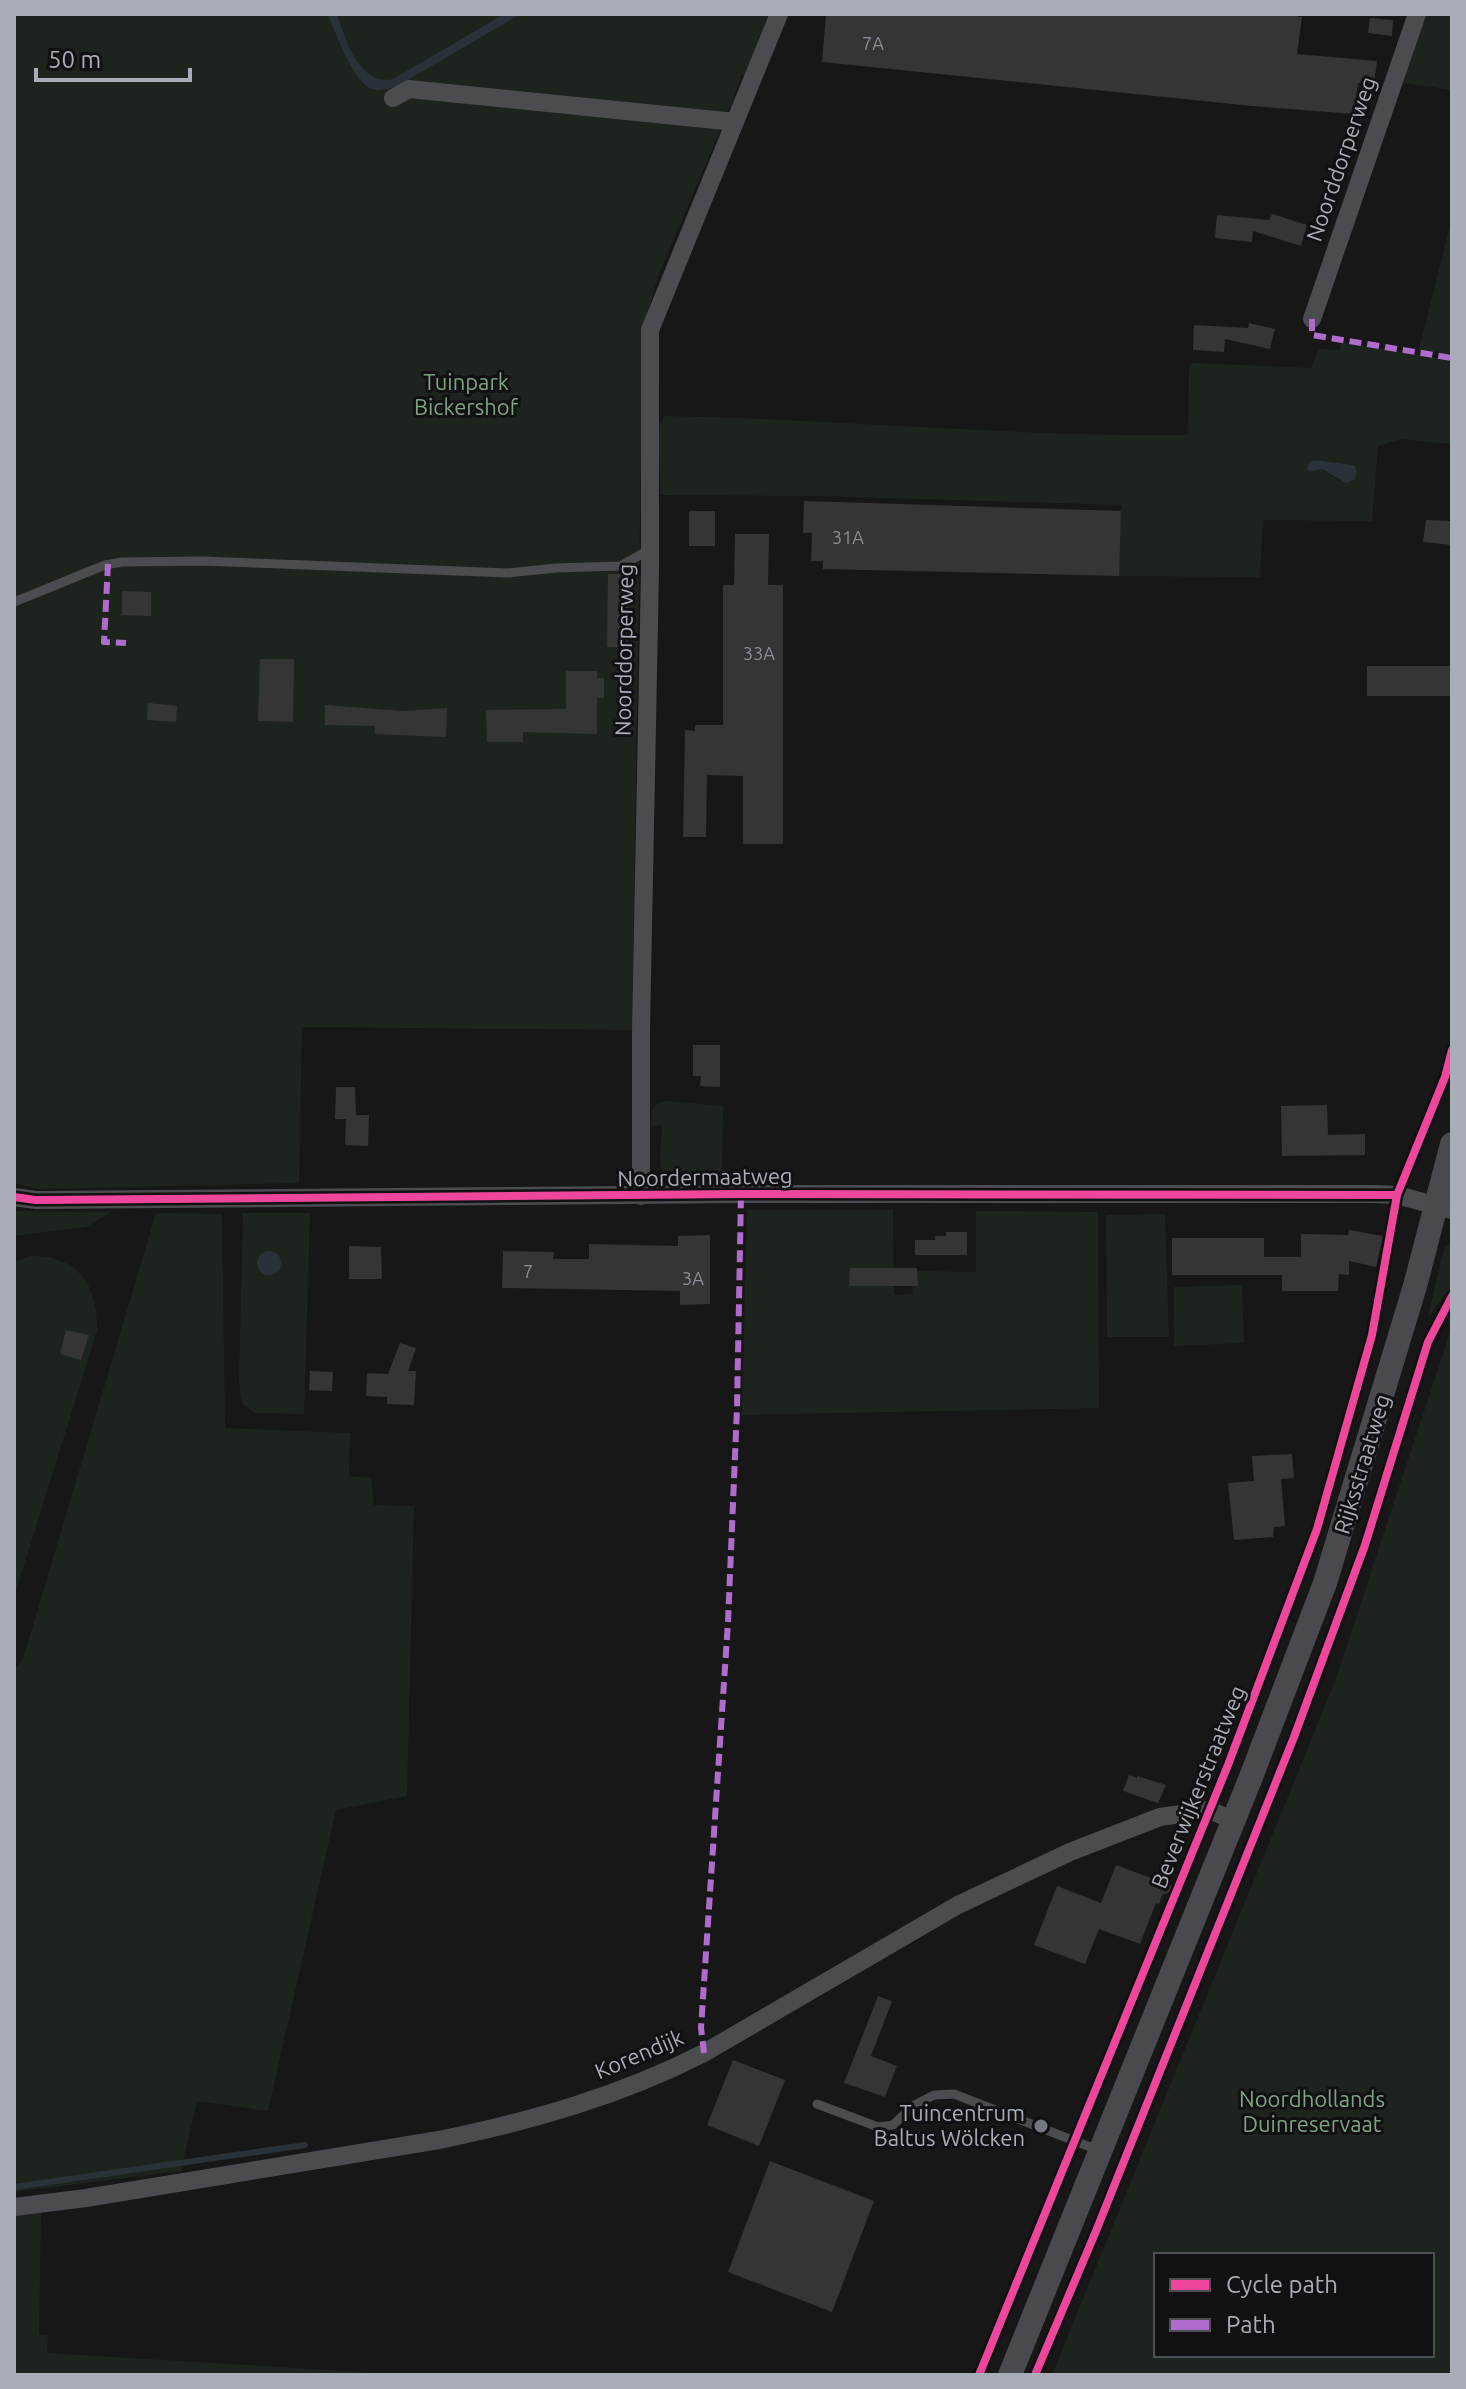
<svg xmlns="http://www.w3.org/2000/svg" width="1466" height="2389" font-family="Ubuntu,sans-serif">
  <rect width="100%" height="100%" fill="#171717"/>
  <path fill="#1d241e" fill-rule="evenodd" d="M14 14H327L354 70 381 90 395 87 414 94 723 124 660 271 643 327 632 1030 302 1027 299 1183 39 1189 14 1183Z
    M337 14H504L393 79C359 86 346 40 337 14Z
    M521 14H769L745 75H741L731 107 724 113 399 85Z
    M1427 14H1452V90L1402 83 1414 42Z
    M1452 218V354L1419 350Z
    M1341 342 1452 360V444L1400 439 1378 446 1372 521 1263 520 1260 577 1118 576 1121 505 821 496 661 495 657 428 665 416C840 419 1014 437 1188 435L1189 366 1192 363 1311 368 1319 349 1340 350ZM1314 460 1354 465 1340 481 1322 469 1310 472 1307 468 1309 462Z
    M668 1101 723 1106 722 1185C700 1186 683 1181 662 1172L660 1159 662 1126 651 1125 652 1110 658 1103Z
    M747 1210H893L894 1295 913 1294 912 1271 976 1272V1211L1098 1212 1099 1408 742 1415Z
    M14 1211 112 1212 86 1227 14 1236Z
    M156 1213 222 1214 225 1428 350 1433 349 1476 371 1478 374 1505 414 1506 407 1796 336 1810 268 2111 197 2101 181 2171 14 2192V1670L23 1659Z
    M243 1213H310L304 1414 254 1413 242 1403 239 1382Z
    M1165 1214 1169 1337H1107L1106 1215Z
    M1452 1243V1286L1428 1317 1444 1248Z
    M32 1256C79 1256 98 1286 97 1331L14 1597V1262Z
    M1242 1285 1244 1343 1174 1346V1287Z
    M1452 1326V2375H1052L1336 1679ZM1156 2255H1432V2355H1156Z
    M41 2213 39 2334 48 2335 47 2353 380 2373 379 2375H14V2216Z"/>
  <path fill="#2a3239" d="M327 14H337C346 40 359 86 393 79L504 14H521L399 85C389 89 377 93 368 87 350 74 337 34 327 14Z
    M1314 460 1354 465 1357 471 1355 479 1346 483 1322 469 1310 472 1307 469 1309 462Z
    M257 1263a12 12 0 1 1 24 0a12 12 0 1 1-24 0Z"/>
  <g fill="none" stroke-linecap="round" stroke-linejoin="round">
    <path stroke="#2a3239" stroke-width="6" d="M14 2187 305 2145"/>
  </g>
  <path fill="#353536" d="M826 14H1298V17H1302L1297 54 1377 61 1374 84 1358 83 1355 114 1252 106 822 62Z
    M1370 18 1393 20 1392 36 1368 33Z
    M1272 214 1307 225 1301 246 1253 231 1252 242 1215 238 1217 215 1269 220Z
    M1249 323 1275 329 1270 349 1225 339 1224 352 1193 350 1194 325 1248 328Z
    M804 501 1121 511 1119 576 823 569V561H811L812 533H803Z
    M689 511H715V546H689Z
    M1426 520 1452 521V545L1423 542Z
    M735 534H769L768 585H783V844H743V776L707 775 706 837H683L685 730 695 731V725H723V585H734Z
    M608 574H629L628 647H607Z
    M122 591 151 592V616L122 615Z
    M260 659H294L293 722 258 721Z
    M1367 666H1452V696H1367Z
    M566 671H597V678H604V698H597V734L523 732V742H487L486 710 566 709Z
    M148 703 177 706 176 722 147 720Z
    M325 705 402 711 447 708 446 737 375 734V726L325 725Z
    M693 1045H720V1087L700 1086 701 1076H693Z
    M336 1087H355L356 1115H369L368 1146 345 1145 346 1119H335Z
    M1327 1105 1328 1135 1365 1134V1155L1282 1156 1281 1106Z
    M1349 1230 1383 1236 1376 1267 1349 1261V1275L1339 1274 1338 1291H1282V1275H1172V1238H1264V1257H1301V1234L1348 1235Z
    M946 1232H967V1255H915V1240H935V1236H946Z
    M710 1235V1304L680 1305V1291L502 1288 503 1251 554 1252 553 1259H589V1244L678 1246V1236Z
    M349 1246 381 1247 382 1279H349Z
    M850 1268H917L918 1286H849Z
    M66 1330 89 1335 81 1360 60 1354Z
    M400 1343 416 1348 408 1371H416L414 1405 387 1404V1397L366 1396 367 1373 388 1374Z
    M310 1371 333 1372 332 1391 309 1390Z
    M1292 1454 1294 1478 1281 1479 1285 1526 1274 1527 1273 1537 1234 1540 1228 1483 1254 1481 1252 1456Z
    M1129 1775 1137 1778V1776L1166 1785 1158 1803 1123 1791Z
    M1116 1865 1181 1889 1162 1895 1159 1904 1156 1903 1140 1944 1099 1929 1085 1964 1034 1945 1057 1886 1101 1903Z
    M878 1996 892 2001 871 2056 897 2066 885 2097 844 2083Z
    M733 2060 785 2080 759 2146 707 2125Z
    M770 2161 874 2201 832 2312 728 2272Z"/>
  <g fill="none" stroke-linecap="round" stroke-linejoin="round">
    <path stroke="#4b4c50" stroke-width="9" d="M14 602 105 565 122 562 202 561 508 573 556 568 621 566 650 549
      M817 2104 878 2127 893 2125 913 2106 934 2095 954 2094 1098 2150"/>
    <path stroke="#4b4c50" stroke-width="18" d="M393 98 409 89 735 122
      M1312 319 1417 14
      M641 1196V1030L650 571V330L779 14
      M14 1197 36 1200 741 1194H1374L1397 1195 1452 1210
      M14 2207 86 2198 439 2140C531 2121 620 2096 704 2053L958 1905 1070 1852 1160 1817 1209 1810 1233 1820"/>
    <path stroke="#4a4a4e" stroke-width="24" d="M1010 2375 1251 1777 1325 1583 1415 1286 1452 1144"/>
    <path stroke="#b06ccc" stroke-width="6" stroke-dasharray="12 6" stroke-linecap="butt" d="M1312 319V335L1452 358
      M108 564 104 642 126 643
      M704 2053 701 2028 728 1622 737 1408 741 1194"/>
    <defs>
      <path id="cycleway" d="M14 1197 36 1200 741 1194 1397 1195
        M979 2375 1228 1765 1317 1529 1372 1335 1397 1195 1445 1077 1452 1050
        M1035 2375 1096 2231 1294 1737 1365 1545 1428 1342 1452 1296"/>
    </defs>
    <use href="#cycleway" stroke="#111113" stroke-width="13"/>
    <use href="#cycleway" stroke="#ed469a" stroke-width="8"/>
  </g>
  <circle fill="#757880" stroke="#111113" stroke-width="3" cx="1041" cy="2126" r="8"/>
  <g text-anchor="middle" stroke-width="6" stroke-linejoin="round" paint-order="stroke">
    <g font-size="18" fill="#8b8f98">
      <text x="873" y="50">7A</text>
      <text x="848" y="544">31A</text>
      <text x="759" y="660">33A</text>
      <text x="528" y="1278">7</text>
      <text x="693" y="1285">3A</text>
    </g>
    <g font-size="22" fill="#a8adb8" stroke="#111113">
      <text transform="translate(1341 159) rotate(-71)" y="8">Noorddorperweg</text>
      <text transform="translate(624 650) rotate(-89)" y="8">Noorddorperweg</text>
      <text transform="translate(705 1177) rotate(-1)" y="8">Noordermaatweg</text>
      <text transform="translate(1362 1464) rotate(-73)" y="8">Rijksstraatweg</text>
      <text transform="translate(1198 1787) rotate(-68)" y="8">Beverwijkerstraatweg</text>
      <text transform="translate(639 2054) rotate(-23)" y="8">Korendijk</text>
    </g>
    <g font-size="22" fill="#7fa381" stroke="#111113">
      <text x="466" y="390">Tuinpark<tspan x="466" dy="25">Bickershof</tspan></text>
      <text x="1312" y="2107">Noordhollands<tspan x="1312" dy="25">Duinreservaat</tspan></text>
    </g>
    <g font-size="22" fill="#a8adb8" stroke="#111113" text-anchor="end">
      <text x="1025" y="2121">Tuincentrum<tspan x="1025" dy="25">Baltus Wölcken</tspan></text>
    </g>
  </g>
  <rect width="1466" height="2389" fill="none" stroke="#a8adb8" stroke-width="32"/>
  <rect x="1154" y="2253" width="280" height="104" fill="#111113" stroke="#4d4f55" stroke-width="2"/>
  <rect x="1170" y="2279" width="40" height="12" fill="#ed469a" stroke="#4d4f55" stroke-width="2"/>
  <text x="1226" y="2293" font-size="24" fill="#a8adb8">Cycle path</text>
  <rect x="1170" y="2319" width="40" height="12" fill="#b06ccc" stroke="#4d4f55" stroke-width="2"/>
  <text x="1226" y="2333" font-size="24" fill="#a8adb8">Path</text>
  <path d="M36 68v12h154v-12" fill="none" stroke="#a8adb8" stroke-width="4"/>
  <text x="48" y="68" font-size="24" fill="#a8adb8" stroke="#111113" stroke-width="6" paint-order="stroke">50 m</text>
</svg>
